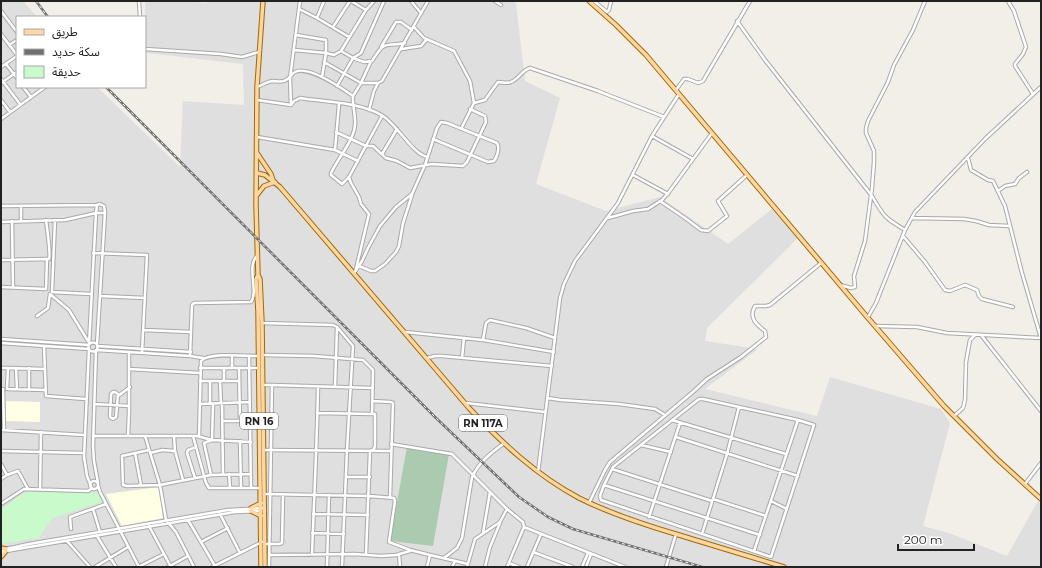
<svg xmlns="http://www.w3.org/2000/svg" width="1042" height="568" font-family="Montserrat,'Noto Sans Arabic',sans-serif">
  <rect width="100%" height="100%" fill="#f2efe9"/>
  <path fill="#e0dfdf" d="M1 1H23L37 17H17V87H97L180 167 183 101 244 105 243 64 146 53 145 1H184L207 3V1H512L516 3 525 81 560 98 536 184 606 211 660 197 728 244 772 209 798 238 707 328 705 341 758 349 705 389 817 416 830 377 941 409 950 423 923 526 949 533 1007 556 1038 501 1041 503V567H1Z"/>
  <path fill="#ffffe5" d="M6 401 40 402V422L5 421Z
    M159 487 163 518 122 526 106 494Z"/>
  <path fill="#aacbaf" d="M407 447 449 454 433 546 390 541Z"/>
  <path fill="#c8facc" d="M28 492 97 493 99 494 102 502 52 518 39 538 1 544V510C10 505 17 494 28 492Z"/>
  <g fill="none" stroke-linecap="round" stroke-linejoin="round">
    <defs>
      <path id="minor" d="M139 1 140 17
        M351 1 366 10
        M411 1 421 13
        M495 1 501 5
        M594 1 607 12 609 10 611 1
        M1008 1 1014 11 1026 47 1023 54 1015 64V66L1033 94
        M299 9 317 18 349 37
        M1 11 17 32
        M317 18 324 1
        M737 21 765 60 872 196C884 217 885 218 905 230
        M333 27 350 1
        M414 27 424 38 454 51 470 81 474 103 461 129
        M1 34 17 55
        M9 45 17 40
        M381 47 396 22H401L412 30
        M145 49 221 54 242 57 259 52
        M402 49 421 46 427 39
        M294 50 326 53V40L296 35
        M341 51 366 10 374 1
        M324 62 361 83 371 61
        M6 64 17 78
        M1 67 17 56
        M322 77 326 53 334 55 341 51 353 58 361 53 384 1
        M1 79 20 104
        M1 83 17 72
        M337 86 353 58 364 62 372 61C385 40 383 47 405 43
        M23 87 31 97
        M257 87C262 85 267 82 272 81 276 81 280 82 284 81 290 79 291 74 295 72 308 65 343 89 353 96 352 106 356 115 355 125 354 140 338 158 331 173V175L342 184 349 177 382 116
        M676 90 684 79H688L698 83 703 81 750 1
        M353 96 361 83H378L382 81 428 1
        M1 100 10 112
        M257 100 291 105 294 101 300 98C325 102 361 102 383 116 398 126 412 153 427 157
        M474 103 485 100 498 82C502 82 507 84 511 82 519 79 522 70 530 68L598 91 664 117
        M291 105 290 78 300 1
        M369 110 374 91 378 83
        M1 119 45 87
        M336 132 366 146H373L386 158 397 161 410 168 432 164 463 166 467 162 486 122 485 116 470 109
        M652 136 693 159
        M257 137 335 150 339 104
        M335 150 358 161
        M382 154 397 129
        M968 158 971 170 988 180 993 181 1005 206 1022 273 1041 338
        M633 175 668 194
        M349 177 351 183 359 197 361 204 369 214 356 269
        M998 191 1005 186 1015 184 1019 178 1027 172
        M660 201 685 218 701 230 708 231 727 216 718 201 747 175
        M1 206 97 205
        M608 218 633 211 648 209 662 200 669 192 712 133
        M912 218 964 219 976 221 989 225 1009 226
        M46 220C47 228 51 255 49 259H47
        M55 220 52 292 91 294
        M12 221 13 287
        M21 221V206
        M1 222 65 220 96 213H105
        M903 236 925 262 945 290 950 291 965 285 977 290 979 296 982 299 1013 307
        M93 253 147 255 142 352
        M1 260 47 259 46 289 1 287
        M359 266 371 271H375L385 264 396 252 399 246 403 223 412 195
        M354 273 362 261 368 248 380 226 396 207 412 194 425 165 437 128 441 122 447 123 497 143C500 148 497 157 494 161L488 162 433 139
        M840 285 851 288 855 287 854 276 865 241 872 188 874 162V151L866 133V128L868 121 888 82 894 65 913 30 925 1
        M50 294 69 310 88 341
        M100 296 145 298
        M37 316 48 308 50 294
        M868 317 876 303 905 230 915 212 985 139 1041 87
        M262 323 333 325 337 327 353 346 347 450 342 567
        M875 326 917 327 947 333 1041 338
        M144 330 191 332
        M405 332 483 340 554 352
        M981 335 1041 411
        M1 339 89 345
        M483 340 486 323 490 320 526 328 555 338
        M88.5 347a4.5 4.5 0 1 1 9 0a4.5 4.5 0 1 1-9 0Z
        M1 343 89 349
        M89 345 96 213 97 205 100 204 104 206 105 212 97 345
        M44 346 46 396 86 399
        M97 346 191 352
        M89 349 84 457 87 476 91 486
        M96 350 93 446 94 461 98 483
        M97 350 190 356
        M263 355 314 356 363 360 373 370 372 414H375V446L374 449 370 451 366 555
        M232 356V368
        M249 356 251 488
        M203 358 190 356 192 305 194 303 251 302C259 291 246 267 257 256
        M427 358 435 356H442L552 366
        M462 358 464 338
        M1 368H8
        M16 368 17 389
        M29 368V390
        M200 368H259
        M224 368V381
        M239 368 240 421
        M45 369 8 368 7 389 46 390
        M129 369 200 373
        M200 381H239
        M210 381V403
        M220 381 221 403
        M263 385H272L269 567
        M272 385 373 388
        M335 387 337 328
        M3 389 4 430
        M113 392H115L118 394 116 417 113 419 110 417 111 394Z
        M118 396 130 387
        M547 398 561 400 619 404 655 409 665 415
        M699 399H703L798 420 814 425 771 557 601 500 600 496 604 485 613 467Z
        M372 401 391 402 393 403 390 497
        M222 403 223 474
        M466 403 545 412
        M94 404 129 406
        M200 404 250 402
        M317 413 372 414
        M954 416 963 408 965 400 966 362 970 340 975 335
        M672 420 786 454
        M222 421H260
        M1 430 84 435
        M93 436H197L212 440 251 442
        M128 436 129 412V352
        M145 436 160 485 166 520 176 532 194 567
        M174 436 175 451 183 480
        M193 436 206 483 209 488H260
        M199 437 201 361C209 352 246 356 258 356
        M676 437 798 476
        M240 441 241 488
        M391 444 452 454 507 509 523 522 524 527 507 567
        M641 445 671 452
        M149 450 122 456 123 485 127 486 160 485 211 475 251 474
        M264 450 390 451
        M1 451 84 453
        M135 453 141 485
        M150 453 162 450 175 451
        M1 464 7 475 1 479
        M612 469 712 501
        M538 472 560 298 564 284 575 261 618 203 652 136 679 94
        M229 474 230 488
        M7 475 18 471 28 489
        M211 475 204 443 212 440 213 404
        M346 477H370
        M195 478 187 453 188 450 196 447
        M90 485a4 4 0 1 1 8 0a4 4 0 1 1-8 0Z
        M1025 484 1041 463
        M98 485 100 492 139 567
        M604 485 760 535
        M40 489 41 432
        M264 494 369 496 394 498 395 501 389 542 410 550 430 555
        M713 499 766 516
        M771 501 787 509
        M589 503 605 470 610 462 694 391 707 379 741 357 766 337 765 331C757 325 748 318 755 306H766L770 305 821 263
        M1 504 24 489 88 491 92 488
        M93 509 100 532
        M220 514 240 553
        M313 514 368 515
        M649 517 680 423
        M188 520 215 566
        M149 526 171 567
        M524 527 625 567
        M71 529 70 517 106 504
        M312 533 344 534
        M483 533 490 492
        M702 534 727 454 739 407
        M97 536 116 567
        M67 541 90 567
        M201 542 228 528
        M265 544H279L282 543 283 494
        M1 550 29 544 228 510 264 508
        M754 551 798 420
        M533 552 573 567
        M1 553 6 551 235 512 261 511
        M399 554 400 567
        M269 555 355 554 381 556 396 555 410 551
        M312 555C314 499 317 443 318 387
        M444 558 457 548 462 538 472 477C479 462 491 453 503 444
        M509 563 519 567
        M95 567 128 547
        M138 567 164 554
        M168 567 188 556
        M212 567 262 542
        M327 567 329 495
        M427 567 430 555 468 564
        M452 567 455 561
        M467 567 475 539 500 522 507 509
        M485 567 490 547 500 523
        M527 567 541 534
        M582 567 588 553
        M586 567 591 554
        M666 567 676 534"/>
      <path id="major" d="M263 1 257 87 256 205 258 275 260 279 262 323 265 567
        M589 1 616 25 646 55 868 318 944 406 997 459 1041 499
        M257 153 271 174 273 180
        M257 173 265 175 280 187 469 408C502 443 536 475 579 498 611 514 645 525 679 535 714 546 749 556 784 567
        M257 195 264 186 275 182
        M258 275 256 279 258 311 261 567
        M251 508 261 503
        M251 511 261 516
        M1 548 6 549
        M1 557 6 551"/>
    </defs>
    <use href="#minor" stroke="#a9a9a9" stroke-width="4.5"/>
    <use href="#major" stroke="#a06b00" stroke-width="5.5"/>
    <use href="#minor" stroke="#fff" stroke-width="2.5"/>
    <use href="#major" stroke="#fcd6a4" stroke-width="3.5"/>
    <defs>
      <path id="rail" d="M36 1 48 17
        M106 87 436 418 519 497 548 517 573 529 702 567"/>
    </defs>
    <use href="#rail" stroke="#707070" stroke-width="2.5"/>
    <use href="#rail" stroke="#fff" stroke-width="1" stroke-dasharray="3" stroke-linecap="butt"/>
  </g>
  <g text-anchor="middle" stroke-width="4" stroke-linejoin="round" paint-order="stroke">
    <g fill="#fff" stroke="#646464" stroke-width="1">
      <rect x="240" y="413" width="38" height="16" rx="3"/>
      <rect x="459" y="415" width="48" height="16" rx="3"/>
    </g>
    <g font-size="10" font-weight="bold" fill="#222">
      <text x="259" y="425">RN 16</text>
      <text x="483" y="427">RN 117A</text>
    </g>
  </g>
  <rect width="1042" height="568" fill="none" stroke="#222222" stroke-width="4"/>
  <rect x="16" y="16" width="130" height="72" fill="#ffffff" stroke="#a7a7a7"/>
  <rect x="24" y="29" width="20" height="6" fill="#fcd6a4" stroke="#a7a7a7"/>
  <text x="52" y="36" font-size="12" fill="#222222">طريق</text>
  <rect x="24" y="49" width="20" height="6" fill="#707070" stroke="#a7a7a7"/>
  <text x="52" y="56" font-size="12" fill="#222222">سكة حديد</text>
  <rect x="24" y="66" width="20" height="12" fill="#c8facc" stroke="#a7a7a7"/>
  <text x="52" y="76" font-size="12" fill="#222222">حديقة</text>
  <path d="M898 544v6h76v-6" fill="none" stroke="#222222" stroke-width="2"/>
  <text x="904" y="544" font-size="12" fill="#222222" stroke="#ffffff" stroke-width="3" paint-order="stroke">200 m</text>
</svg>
